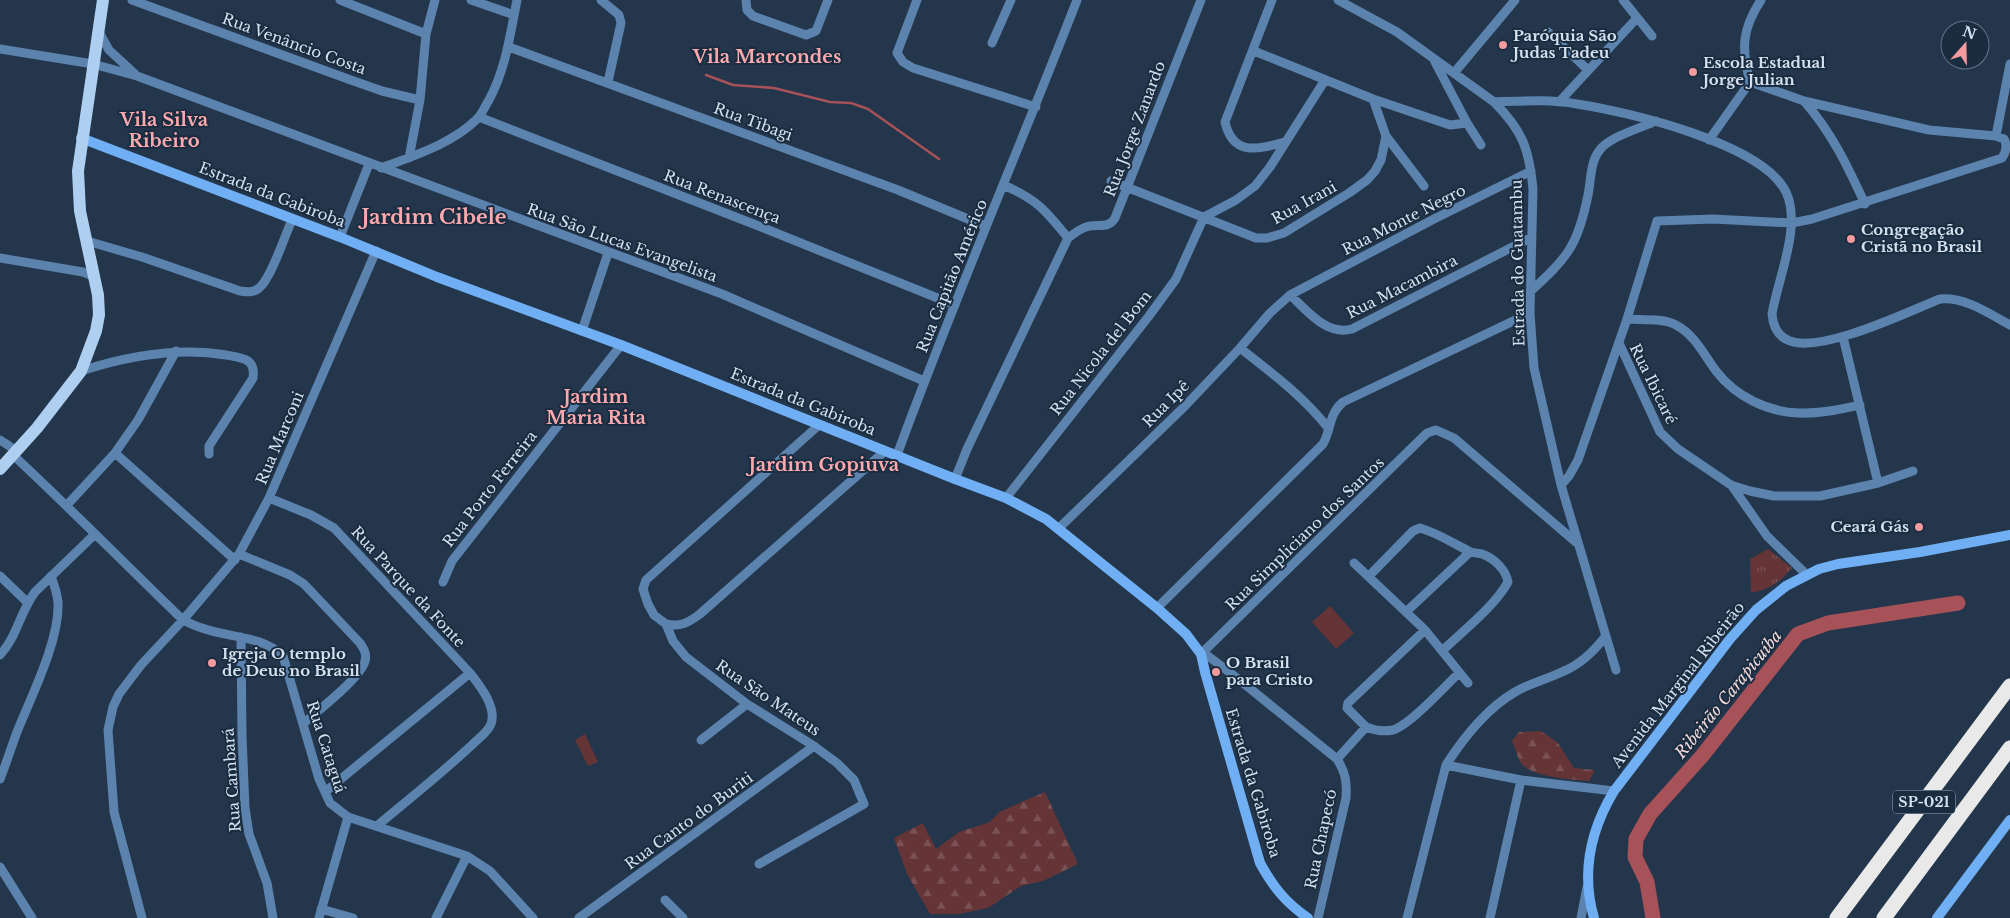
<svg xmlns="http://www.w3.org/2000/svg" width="2010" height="918" font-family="'Libre Baskerville',serif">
  <defs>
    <pattern id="grass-tufts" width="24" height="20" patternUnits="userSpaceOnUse" patternTransform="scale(1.25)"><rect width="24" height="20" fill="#653437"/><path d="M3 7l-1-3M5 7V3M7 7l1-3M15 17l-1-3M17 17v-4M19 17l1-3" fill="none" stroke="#7a5154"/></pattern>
    <pattern id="forest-firs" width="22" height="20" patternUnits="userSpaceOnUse" patternTransform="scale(1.25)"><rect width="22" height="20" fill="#653437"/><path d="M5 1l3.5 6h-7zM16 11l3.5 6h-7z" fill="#7a5154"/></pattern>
  </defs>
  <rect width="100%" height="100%" fill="#23364b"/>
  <path fill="url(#grass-tufts)" d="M1768 549 1792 568C1782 580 1767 592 1751 592L1750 559Z"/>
  <path fill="url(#forest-firs)" d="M1541 731 1558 743 1574 768 1595 770 1589 781C1573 780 1530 777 1521 763 1517 757 1515 748 1512 741L1519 732Z
    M1045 792 1078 864 1043 881 1021 886 988 908 959 914H930L907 874 894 838 923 823 936 849 959 832 990 822 999 812Z"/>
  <path fill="#653437" d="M1330 606 1354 633 1336 649 1312 622Z
    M585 734 598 762 588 766 575 740Z"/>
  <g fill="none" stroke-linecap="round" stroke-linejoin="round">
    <path stroke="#a75158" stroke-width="2.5" d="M706 75 733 85 774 88 830 102 851 103 868 109 939 159"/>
    <path stroke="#a75158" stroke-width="15" d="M1653 918 1647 882 1635 857 1636 839 1650 814 1702 756 1798 634 1828 623 1958 603"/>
    <path stroke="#5c83ae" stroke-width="9" d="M132 0 348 79 382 91 420 100
      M340 0 426 34
      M471 0 514 15
      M601 0 619 15 621 23 608 82
      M746 0 747 10 753 16 806 35 816 31 828 0
      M917 0 897 53 903 62 913 68 1036 107
      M1272 0 1225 122C1233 157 1258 149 1285 142
      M1338 0 1397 32 1494 102C1523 131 1529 149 1533 189L1530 313 1534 368 1561 485 1616 670
      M1623 0 1652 36
      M99 32 109 50 135 74
      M1548 32 1588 70
      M992 43 1011 0
      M509 47 898 190 985 226
      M0 49 93 64 137 76 722 294 924 381
      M1254 51 1373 99 1450 125 1467 123
      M1435 62 1467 123 1481 145
      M1454 73 1515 0
      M1750 82C1741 48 1742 29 1761 0
      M1804 101C1832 133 1847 165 1865 204
      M1494 102C1521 101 1550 99 1577 104 1628 112 1762 143 1786 192 1802 226 1778 278 1772 314 1773 326 1778 337 1790 341 1823 353 1907 312 1940 299 1966 297 1988 313 2010 325
      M1559 102 1637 18
      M479 117 751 223 955 305
      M1386 136 1424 186
      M1996 136 2010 64
      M1709 140 1750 82
      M409 158 420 100 426 34 435 0
      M381 168C413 156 452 144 477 119 482 114 485 106 489 100 506 68 510 35 517 0
      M1111 181 1256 238H1267L1284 233 1349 193 1367 180 1375 171 1381 160 1386 136 1373 99
      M1003 185C1037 199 1046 211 1068 238
      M1204 217 1236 200 1255 186 1270 167 1325 80
      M340 237 369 164
      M1068 238C1074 234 1079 229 1086 227 1097 223 1108 230 1115 218L1201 0
      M87 241 142 257 240 291C247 292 254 293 259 288 271 279 285 235 292 220
      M0 258 83 272 93 276
      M1531 291C1568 257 1578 245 1588 195 1591 181 1590 163 1599 151 1608 137 1641 128 1656 121
      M1290 295C1307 310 1326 336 1352 329L1532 237
      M1627 319C1642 320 1663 318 1676 325 1695 335 1704 355 1716 371 1736 397 1768 412 1799 413 1820 414 1841 409 1860 405
      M582 331 608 253
      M1843 337 1878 483
      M1619 343 1660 432 1678 449 1731 485 1750 491 1774 496H1820L1878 483 1913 471
      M1240 348C1272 373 1304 397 1329 429
      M81 371C127 356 178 347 226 355 242 358 256 358 253 378L209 446V454
      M0 440 17 451
      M115 453 235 560
      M13 455C71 509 126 565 183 620 189 623 195 626 202 628 229 638 261 635 283 656L319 779 330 803 348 817 467 856 490 871 533 918
      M897 455C953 302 1018 152 1077 0
      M955 479 967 449 1068 238
      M1561 485 1569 476 1578 460 1627 319 1657 221 1713 219 1792 223 1812 219 2002 158C2006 152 2008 146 2004 139L1996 136 1929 130 1804 101 1750 82
      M1732 486 1767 536 1807 575
      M269 498 311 515 334 528 470 673C480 686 497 707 491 724 488 732 479 738 473 744 442 773 409 799 377 826
      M1006 498 1149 316 1176 279 1204 217
      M67 505 115 453 138 420 176 351
      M1058 529 1185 406 1240 348 1270 313 1290 295 1434 219 1531 171
      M239 554 290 575 304 584 360 643C364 649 367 654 365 661 361 678 317 711 303 724
      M1354 563 1425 630 1468 683
      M0 576 28 603
      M1369 576 1413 531 1420 528C1437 533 1451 542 1467 550 1471 553 1477 553 1482 554 1494 558 1506 570 1508 582 1494 607 1464 630 1443 650
      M443 582 452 561 621 345
      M1157 608 1323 444C1332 428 1328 415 1343 402L1530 313
      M1407 611 1470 552
      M666 624C681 627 688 623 700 614L885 451
      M241 637 242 736 245 808 249 834 267 883 273 918
      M0 655C17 637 20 612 35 592L94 535
      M1366 727 1347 708 1348 703 1425 630
      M701 740 747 704
      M1337 759 1366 727C1376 731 1383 732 1393 730 1410 725 1445 686 1459 673
      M1446 765 1521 780 1614 791
      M0 779C6 764 11 748 17 732 31 697 60 640 58 602 57 593 54 584 51 576
      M325 792 470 673
      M759 864 864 804 854 780 837 763 814 746 747 704 686 657 673 641 666 624 654 615 648 604 643 589 646 580 819 425
      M0 867 32 918
      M665 900 683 918
      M321 909 353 918
      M142 918 114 812 108 730 113 707 119 694 141 665 183 620 239 554 269 498 376 251
      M319 918 348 817
      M436 918 467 856
      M579 918 814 746
      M1318 918 1346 798C1347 783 1346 773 1337 759L1237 678 1208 656 1201 654 1427 433 1436 430 1454 438 1577 543
      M1407 918 1446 765C1464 737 1486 709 1515 692 1530 683 1548 679 1564 671 1581 664 1594 651 1605 637
      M1490 918 1521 780
      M1581 918 1587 887"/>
    <path stroke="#70aff3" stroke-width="10" d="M81 138 340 237 437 277 621 345 955 479 1006 498 1046 519 1157 608 1186 634 1201 654 1205 672 1260 863C1274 888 1285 902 1308 918
      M1594 918C1581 873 1590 831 1614 791L1730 639 1756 610 1786 586 1819 569 1838 564 1920 552 2010 535
      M1937 918 2010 820"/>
    <path stroke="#afcff1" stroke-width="12" d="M0 469 37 428 81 371 96 331 99 315 98 295 80 211 78 171 103 0"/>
    <path stroke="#e9e9e9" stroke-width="15" d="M1837 918 2010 686
      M1884 918 2010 748"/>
  </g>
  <g fill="#f49b9f" stroke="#192c40" stroke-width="2">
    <circle cx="1503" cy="45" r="5"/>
    <circle cx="1693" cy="72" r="5"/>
    <circle cx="1851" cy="239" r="5"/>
    <circle cx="1919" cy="527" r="5"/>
    <circle cx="212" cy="663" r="5"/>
    <circle cx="1216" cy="672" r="5"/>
  </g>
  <g text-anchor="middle" stroke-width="4" stroke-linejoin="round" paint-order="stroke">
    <rect fill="#192c40" stroke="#9dabba" stroke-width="1" x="1893" y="790.5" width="62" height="23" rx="4"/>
    <g font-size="14" font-weight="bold" fill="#d5e1ef">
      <text x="1924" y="807">SP-021</text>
    </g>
    <g font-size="15" font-weight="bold" fill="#d5e1ef" stroke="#192c40" text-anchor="start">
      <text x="1513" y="41">Paróquia São<tspan x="1513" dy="17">Judas Tadeu</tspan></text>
      <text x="1703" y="68">Escola Estadual<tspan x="1703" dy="17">Jorge Julian</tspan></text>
      <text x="1861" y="235">Congregação<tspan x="1861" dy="17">Cristã no Brasil</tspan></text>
      <text x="1909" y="532" text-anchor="end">Ceará Gás</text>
      <text x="222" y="659">Igreja O templo<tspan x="222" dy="17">de Deus no Brasil</tspan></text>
      <text x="1226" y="668">O Brasil<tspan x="1226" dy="17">para Cristo</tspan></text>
    </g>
    <g font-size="15" fill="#d5e1ef" stroke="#192c40">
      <text transform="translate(294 44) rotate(20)" y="5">Rua Venâncio Costa</text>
      <text transform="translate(753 122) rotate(20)" y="5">Rua Tibagi</text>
      <text transform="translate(1135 129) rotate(-69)" y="5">Rua Jorge Zanardo</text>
      <text transform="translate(272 195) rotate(21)" y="5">Estrada da Gabiroba</text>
      <text transform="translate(722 197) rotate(21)" y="5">Rua Renascença</text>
      <text transform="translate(1304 203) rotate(-29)" y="5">Rua Irani</text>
      <text transform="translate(1404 220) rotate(-27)" y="5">Rua Monte Negro</text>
      <text transform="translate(622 243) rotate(20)" y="5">Rua São Lucas Evangelista</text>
      <text transform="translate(1518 263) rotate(-91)" y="5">Estrada do Guatambu</text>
      <text transform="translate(952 276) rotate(-68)" y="5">Rua Capitão Américo</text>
      <text transform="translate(1402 287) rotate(-27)" y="5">Rua Macambira</text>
      <text transform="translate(1101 353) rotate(-52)" y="5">Rua Nicola del Bom</text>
      <text transform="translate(1653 384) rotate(64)" y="5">Rua Ibicaré</text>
      <text transform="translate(803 402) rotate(22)" y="5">Estrada da Gabiroba</text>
      <text transform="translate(1166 404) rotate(-45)" y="5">Rua Ipê</text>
      <text transform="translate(280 438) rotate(-67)" y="5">Rua Marconi</text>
      <text transform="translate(490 489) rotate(-52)" y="5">Rua Porto Ferreira</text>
      <text transform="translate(1305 534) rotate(-44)" y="5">Rua Simpliciano dos Santos</text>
      <text transform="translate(408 587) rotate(47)" y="5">Rua Parque da Fonte</text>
      <text transform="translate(1678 685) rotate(-52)" y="5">Avenida Marginal Ribeirão</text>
      <text transform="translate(768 698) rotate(34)" y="5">Rua São Mateus</text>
      <text transform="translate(326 747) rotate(72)" y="5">Rua Cataguá</text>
      <text transform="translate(232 780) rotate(-94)" y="5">Rua Cambará</text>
      <text transform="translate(1253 783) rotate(73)" y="5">Estrada da Gabiroba</text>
      <text transform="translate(689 821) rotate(-36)" y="5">Rua Canto do Buriti</text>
      <text transform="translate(1321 839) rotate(-78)" y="5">Rua Chapecó</text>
    </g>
    <g font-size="16" font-style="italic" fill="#f4dada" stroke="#192c40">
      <text transform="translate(1728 694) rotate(-51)" y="6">Ribeirão Carapicuíba</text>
    </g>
    <g font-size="18" font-weight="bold" fill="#fea9ad" stroke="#192c40">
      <text x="767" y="63">Vila Marcondes</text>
      <text x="164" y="126">Vila Silva<tspan x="164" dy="21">Ribeiro</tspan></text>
      <text x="596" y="403">Jardim<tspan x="596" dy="21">Maria Rita</tspan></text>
      <text x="824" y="471">Jardim Gopiuva</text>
    </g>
    <g font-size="20" font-weight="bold" fill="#fea9ad" stroke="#192c40">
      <text x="434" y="224">Jardim Cibele</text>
    </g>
  </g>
  <g transform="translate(1965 45) rotate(20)"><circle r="24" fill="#192c40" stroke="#647486"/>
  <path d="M0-4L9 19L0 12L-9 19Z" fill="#f49b9f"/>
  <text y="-8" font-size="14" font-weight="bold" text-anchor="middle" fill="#d5e1ef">N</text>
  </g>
</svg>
